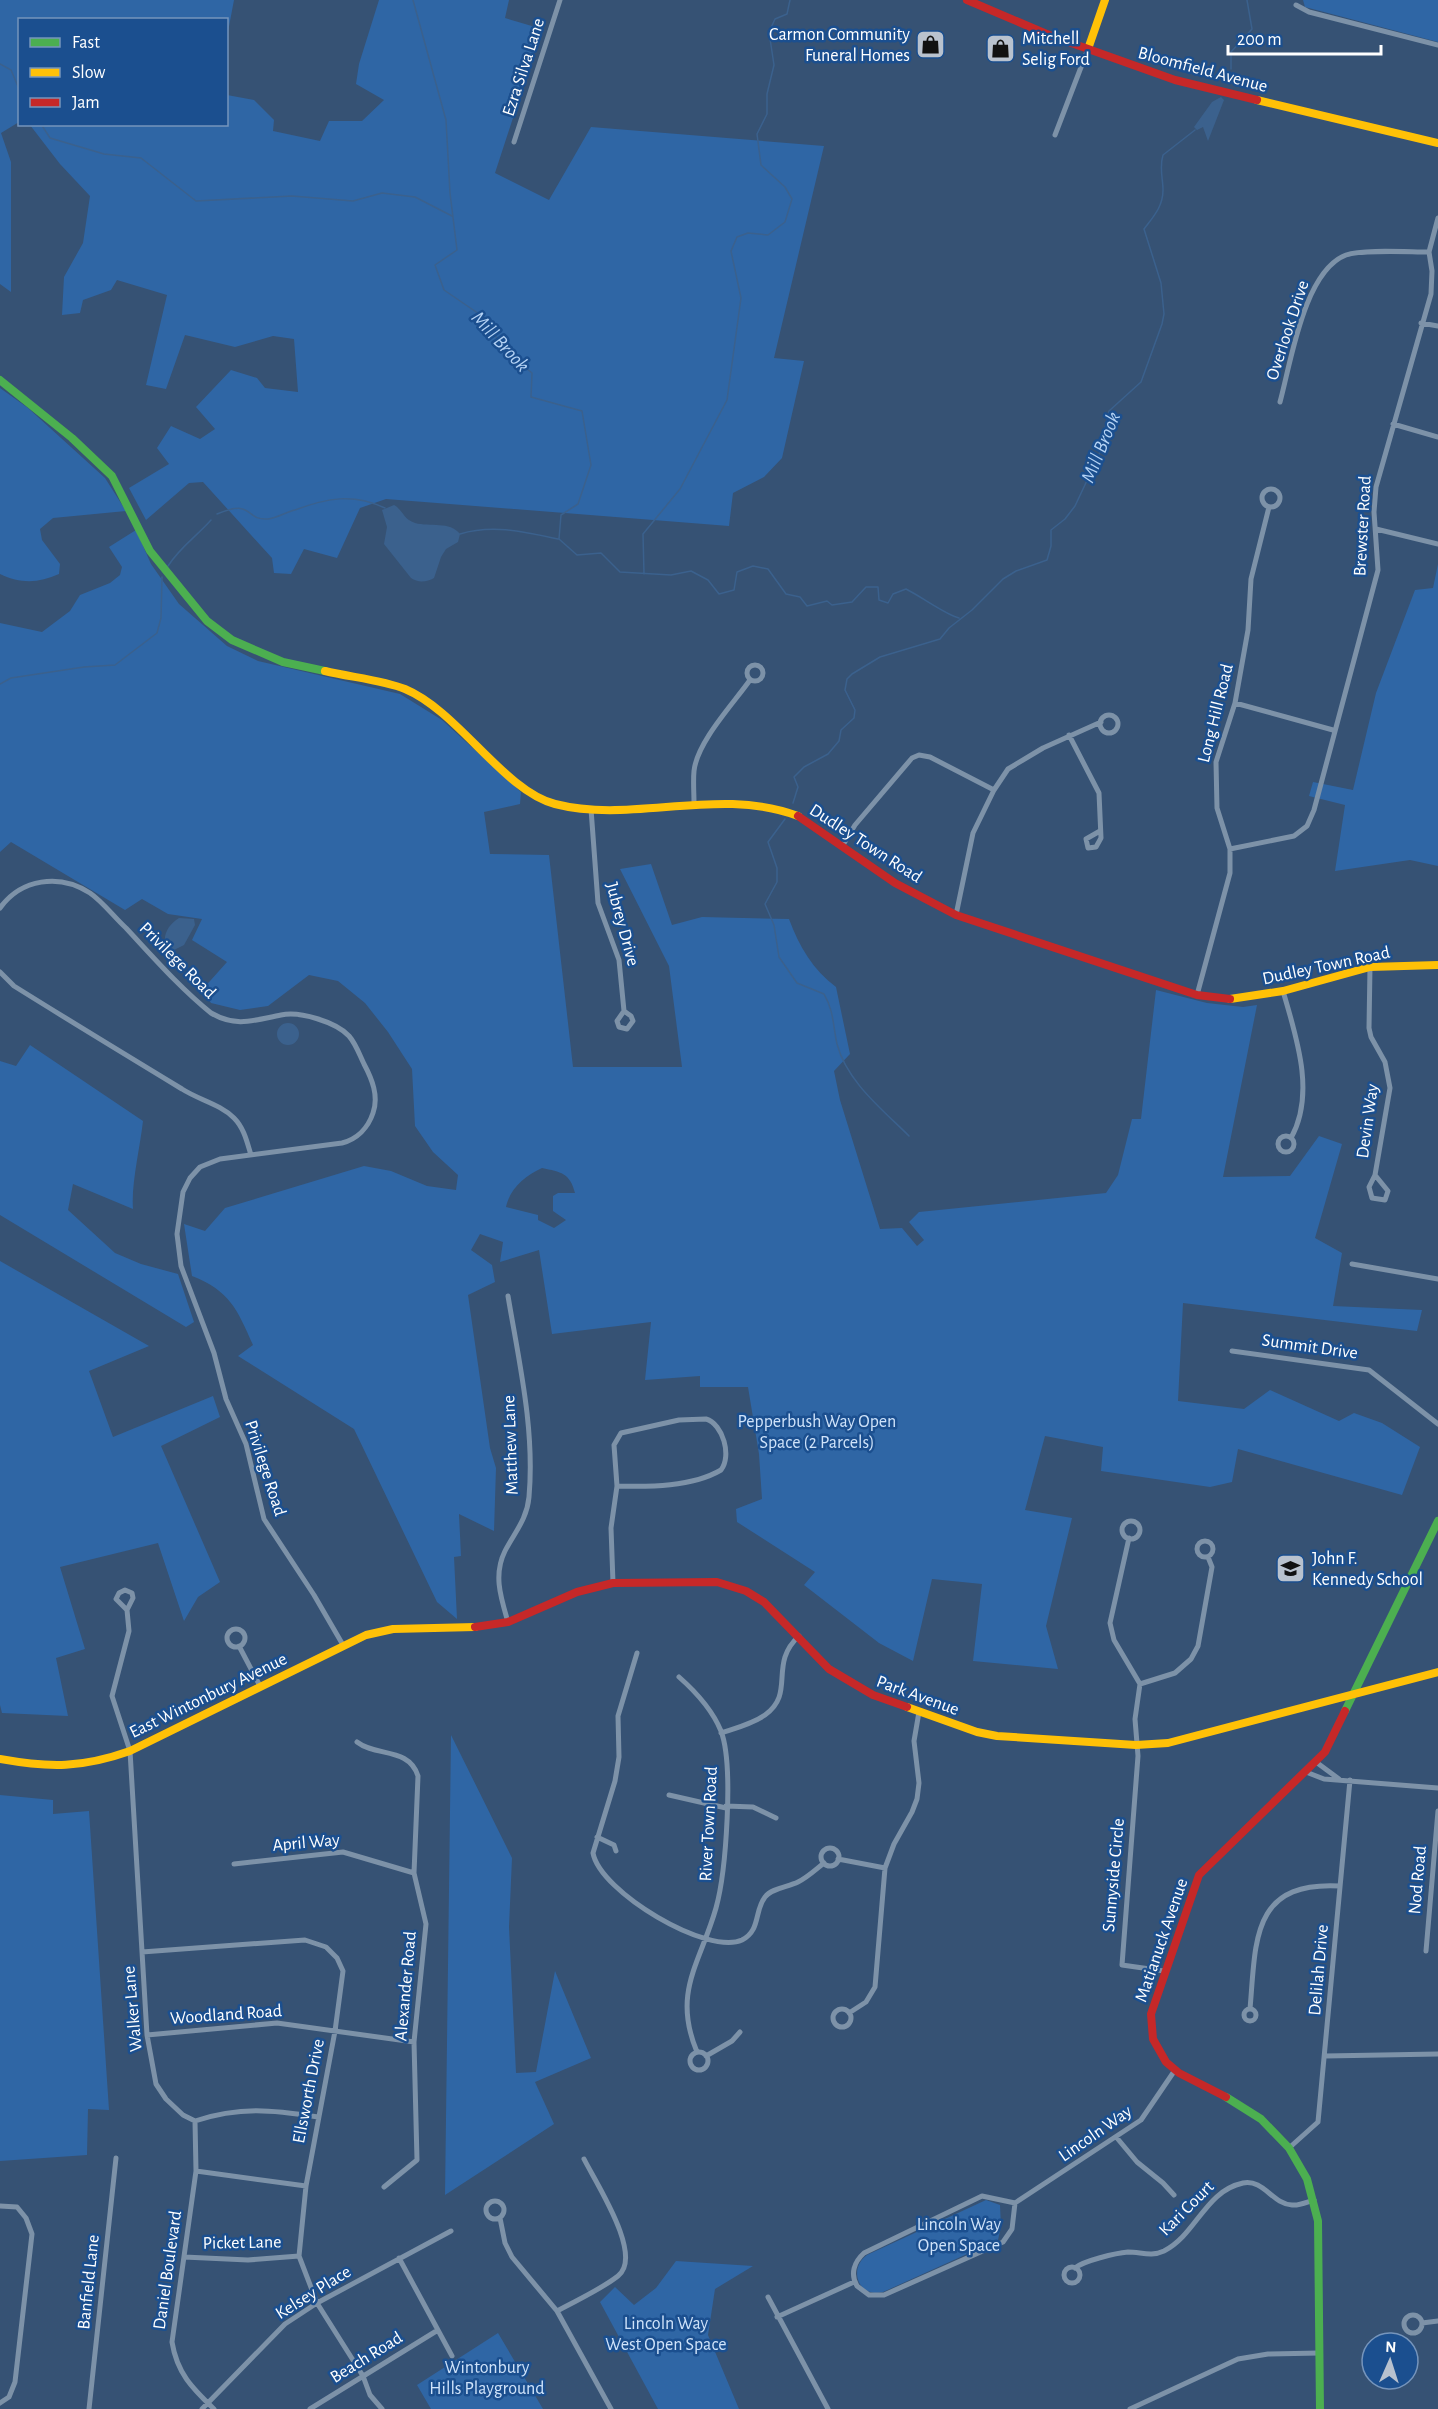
<svg xmlns="http://www.w3.org/2000/svg" width="1438" height="2409" font-family="'Alegreya Sans',sans-serif">
  <rect width="100%" height="100%" fill="#365274"/>
  <path fill="#2f66a5" fill-rule="evenodd" d="M0 0H234L227 37 226 20H20L19 122 1 133 11 162V292L0 284Z
    M379 0H509L505 18 542 29 495 173 549 200 591 127 824 146 774 358 804 361 782 458 764 477 733 493 729 526 386 499 360 508 337 558 304 549 291 574 274 573 272 558 203 482 189 483 146 520 129 488 169 464 157 448 171 426 200 439 215 429 196 407 231 370 257 378 265 388 298 392 294 339 273 336 235 347 185 335 166 389 146 385 167 295 117 280 111 290 83 300 80 313 62 315 64 277 83 243 90 196 60 164 30 125 226 124 227 95 254 100 274 120 273 131 320 141 329 121H362L384 100 356 84 359 64Z
    M1303 0H1438V42L1305 7Z
    M0 388 28 408 105 478 126 511 53 518 40 529 42 540 60 564 59 574C39 583 21 584 0 574Z
    M136 530 151 564 179 604 227 646 258 661 400 694 442 720 521 792 520 804 484 812 490 854 549 855 573 1067H682L669 966 620 869 651 864 672 925 702 917 789 919C799 946 813 970 836 987L850 1054 834 1071 840 1100 880 1229 902 1228 917 1246 924 1240 909 1222 919 1212 1106 1193 1118 1175 1132 1119H1141L1156 990 1207 1003 1243 1007 1257 1005 1223 1177 1290 1176 1319 1136 1342 1144 1315 1238 1342 1253 1333 1306 1422 1310 1417 1331 1183 1303 1178 1401 1244 1409 1270 1390 1339 1421 1354 1413 1382 1423 1420 1447 1402 1495 1238 1449 1232 1482 1210 1487 1101 1471 1103 1447 1045 1436 1025 1510 1072 1518 1046 1626 1058 1669 973 1661 982 1584 932 1579 913 1661 879 1643 804 1585 815 1572 737 1522 736 1509 762 1499 759 1454 748 1387H700V1376L645 1380 651 1322 552 1334 539 1250 500 1262 503 1242 480 1234 471 1250 492 1265 495 1282 468 1295 490 1448 496 1468 494 1531 459 1514 461 1556 454 1557 457 1619 437 1602 354 1429 238 1356 253 1345C237 1309 230 1291 192 1276L184 1224 205 1231 225 1208 364 1166 391 1171 427 1186 456 1190 458 1175 433 1152 415 1126 412 1069 388 1032 365 1003 338 981 309 975 268 1006 240 1010 211 1003 202 990 227 962 192 940 202 919 168 914 142 899 125 910 11 842 0 852V623L42 632 70 611 80 595 110 583 120 575 122 567 109 547ZM542 1168C561 1172 570 1173 575 1193H558L553 1196V1211L566 1220 554 1228 538 1220V1215L506 1207C510 1188 525 1176 542 1168Z
    M1438 564V866L1410 860 1335 871 1345 805 1309 796 1313 782 1353 790 1376 693 1415 590 1433 588Z
    M30 1045 143 1121C140 1148 131 1184 133 1209L73 1184 68 1210 115 1253 141 1264 178 1274 194 1322 186 1327 0 1215V1061L16 1066Z
    M0 1261 149 1346 89 1371 113 1437 213 1396 220 1417 161 1446 220 1582 198 1597 184 1621 158 1543 60 1567 85 1649 56 1658 68 1716 2 1713 0 1705Z
    M451 1735 512 1858 509 1927 516 2073 536 2072 555 1971 591 2058 535 2082 554 2124 445 2195Z
    M0 1795 53 1800V1814L89 1811 109 2110 88 2109 87 2155 0 2161Z
    M986 2200 1000 2205 1001 2227 998 2240 883 2292C858 2298 848 2269 867 2255Z
    M676 2261 753 2266 715 2289 708 2335 739 2409H658L600 2302 615 2287 634 2305 656 2288Z
    M498 2333 543 2409H431L417 2385Z"/>
  <path fill="#3b618d" d="M1221 97 1224 100 1208 141 1203 127 1197 130 1194 127 1212 102Z
    M394 505C403 510 403 519 415 523 430 527 450 521 460 534L458 542 446 549 441 557 434 578C427 582 418 583 411 578L384 544 387 527 382 510Z
    M179 918 194 919 195 925 184 945 174 950 166 946C162 935 169 924 179 918Z
    M277 1034a11 11 0 1 1 22 0a11 11 0 1 1-22 0Z"/>
  <g fill="none" stroke-linecap="round" stroke-linejoin="round">
    <path stroke="#3b618d" stroke-width="1.5" d="M413 0 446 120 450 193 457 250 435 265 444 290 482 316 506 352 532 373 531 397 582 411 591 465 578 504 561 515 559 539 577 555 601 553 620 572 671 575 691 571 708 580 719 594 734 590 737 572 753 566 768 569 786 594 800 597 807 606 827 601 832 605 852 602 866 587H878L879 600 888 603 893 594 906 589C922 597 946 615 959 618
      M0 64 11 70 20 91
      M1231 69V52L1252 29 1247 0
      M41 124 50 138 104 154 141 158 196 201 292 196 353 201 382 193 415 197 452 216
      M217 514C255 498 244 521 268 519 277 518 286 512 295 510 327 498 353 493 385 508
      M460 534C493 524 525 532 558 539
      M168 566C180 547 197 536 211 520
      M644 574 643 534 680 489 727 400 741 298 731 251 737 237 748 233 768 235 785 222 792 199 785 187 761 165 757 134 767 114V94L774 65 769 32 775 19 787 14 790 0
      M0 684 11 678 84 667 115 665 157 633 161 618 162 577
      M793 803 798 787 794 777 804 767 828 754 839 741 841 730 854 718 855 710 845 690 847 679 852 674 880 657 940 639 949 628 972 610 1003 579 1016 571 1047 560 1051 546V530L1065 519 1075 506 1099 455 1109 411 1141 382 1162 324 1164 314 1161 283 1144 229C1153 217 1163 207 1163 190 1163 178 1159 168 1163 155L1195 130
      M785 819 768 842 777 868V882L765 904 774 925 779 957 797 983 824 994C834 1011 833 1026 837 1044 847 1082 883 1110 909 1136"/>
    <path stroke="#7d92a8" stroke-width="5" d="M1296 5 1309 12 1438 45
      M1055 135 1088 49
      M514 142 560 0
      M1421 323 1438 326
      M1280 402C1291 362 1304 271 1346 255 1363 249 1408 252 1429 252
      M1393 424 1438 437
      M1262 498a9 9 0 1 1 18 0a9 9 0 1 1-18 0Z
      M1376 529 1438 544
      M747 673a8 8 0 1 1 16 0a8 8 0 1 1-16 0Z
      M1235 703 1333 730
      M1100 724a9 9 0 1 1 18 0a9 9 0 1 1-18 0Z
      M1069 735 1099 793 1101 838 1096 847 1088 848 1086 839 1100 831
      M694 803C694 793 693 781 694 771 697 742 733 704 750 680
      M591 809 598 903 619 960 624 1011 631 1016 633 1021 627 1029 619 1027 617 1021 624 1011
      M843 845 855 825 912 758 919 755 930 757 994 790
      M1230 849 1294 836 1307 826 1314 810 1378 570 1374 512 1376 487 1431 294 1432 271 1429 252 1438 218
      M0 908C21 879 59 873 90 893 103 902 114 917 126 928 153 957 180 988 211 1013 236 1028 255 1020 281 1015 300 1011 336 1022 349 1036 356 1044 360 1056 364 1064 372 1079 379 1096 373 1113 368 1128 357 1139 342 1143L220 1159 200 1167 190 1178 183 1192 177 1234 181 1266 214 1353 226 1399 246 1444 264 1519 314 1595 343 1645
      M956 915 973 833 994 790 1008 769 1043 748 1101 722
      M1370 967 1369 1028 1371 1037 1385 1062 1390 1088 1375 1175 1369 1187 1372 1198 1385 1200 1388 1191 1375 1175
      M0 972 14 986C70 1021 126 1055 182 1089 199 1100 220 1104 234 1118 244 1128 247 1142 251 1155
      M1283 991C1296 1036 1316 1094 1291 1138
      M1197 995 1230 873V849L1217 808 1216 762 1235 703 1248 630 1251 579 1269 507
      M1278 1144a8 8 0 1 1 16 0a8 8 0 1 1-16 0Z
      M1352 1264 1438 1279
      M1232 1351 1369 1370 1438 1424
      M706 1419C723 1424 732 1456 721 1470 692 1487 649 1487 617 1486L614 1445 621 1433 679 1420Z
      M1122 1530a9 9 0 1 1 18 0a9 9 0 1 1-18 0Z
      M1129 1538 1110 1623 1114 1640 1140 1684 1135 1719 1138 1756 1122 1965 1164 1971
      M1197 1549a8 8 0 1 1 16 0a8 8 0 1 1-16 0Z
      M613 1583 611 1528 617 1486
      M127 1610 116 1599 119 1593 125 1590 132 1593 133 1598 127 1610 129 1631 112 1696 130 1751 147 2035 156 2084 166 2099 183 2115 195 2121C240 2106 273 2110 318 2117
      M508 1622C501 1598 493 1575 505 1551 515 1532 527 1519 529 1497 535 1430 519 1362 508 1296
      M227 1638a9 9 0 1 1 18 0a9 9 0 1 1-18 0Z
      M239 1646 260 1686
      M637 1653 618 1716 619 1757 615 1781 593 1853C600 1892 708 1956 742 1940 761 1930 754 1911 765 1897 772 1888 788 1887 798 1882 808 1877 815 1870 824 1863
      M679 1677C696 1692 712 1709 721 1731 734 1765 726 1872 716 1908 700 1964 672 1992 697 2052
      M1140 1684 1175 1673 1191 1659 1198 1646 1212 1567 1208 1557
      M721 1733C736 1728 752 1724 765 1715 796 1693 768 1664 799 1636
      M357 1742C376 1757 409 1747 418 1776L414 1873 426 1924 414 2042 417 2160 384 2187
      M1316 1762 1339 1779
      M1306 1772 1324 1779 1438 1788
      M669 1795 726 1808
      M726 1806 753 1807 776 1818
      M597 1837 614 1845 616 1851
      M821 1857a9 9 0 1 1 18 0a9 9 0 1 1-18 0Z
      M838 1859 885 1868
      M234 1864 343 1852 414 1873
      M1426 1951 1438 1811
      M142 1952 305 1940 326 1947 337 1958 343 1971 335 2031 306 2186 299 2256 317 2303 363 2376 370 2395 382 2409
      M1244 2015a6 6 0 1 1 12 0a6 6 0 1 1-12 0Z
      M1250 2009C1256 1941 1251 1881 1340 1886
      M833 2018a9 9 0 1 1 18 0a9 9 0 1 1-18 0Z
      M849 2013 866 2002 875 1987 885 1868 894 1844 912 1812 917 1799 919 1783 914 1741 919 1712
      M147 2035 277 2023 414 2042
      M690 2061a9 9 0 1 1 18 0a9 9 0 1 1-18 0Z
      M706 2056 732 2041 740 2032
      M1325 2056 1438 2054
      M195 2121 196 2171 172 2342C177 2373 192 2388 214 2409
      M1117 2138 1137 2162 1163 2183 1174 2195
      M1289 2148 1318 2122 1350 1780
      M196 2171 306 2186
      M982 2196 1015 2203 1012 2229 1003 2242 884 2295H869L857 2286C850 2274 854 2262 864 2253Z
      M486 2210a9 9 0 1 1 18 0a9 9 0 1 1-18 0Z
      M1015 2203 1141 2120 1175 2070
      M0 2206 17 2207 26 2218 32 2234 15 2382 9 2397 0 2403
      M500 2218 505 2243 512 2257 557 2311 611 2409
      M184 2257 248 2260 299 2256
      M399 2258 452 2356
      M1064 2275a8 8 0 1 1 16 0a8 8 0 1 1-16 0Z
      M1075 2268C1083 2261 1116 2253 1128 2252 1141 2252 1151 2257 1164 2251 1196 2235 1205 2191 1243 2183 1264 2179 1272 2204 1292 2205 1299 2206 1307 2202 1314 2200
      M768 2297 828 2409
      M557 2311C577 2300 600 2290 618 2276 644 2256 596 2183 584 2159
      M1404 2324a9 9 0 1 1 18 0a9 9 0 1 1-18 0Z
      M777 2317 854 2282
      M1422 2323 1438 2321
      M89 2409 116 2158
      M202 2409 285 2324 317 2303 451 2231
      M310 2409 438 2330
      M1130 2409 1238 2359 1268 2354 1319 2353"/>
    <path stroke="#4caf50" stroke-width="8" d="M0 380 72 438 112 476 150 551 207 621 232 640 283 662 325 671
      M1345 1711 1438 1521
      M1226 2097 1261 2119 1289 2148 1307 2179 1318 2221 1320 2409"/>
    <path stroke="#ffc107" stroke-width="8" d="M1088 49 1105 0
      M1257 100 1438 143
      M325 671C349 677 383 680 405 689 458 711 504 791 555 804 633 824 719 786 798 816
      M1230 999 1283 991 1370 967 1438 965
      M907 1707 977 1732 997 1736 1136 1745 1168 1743 1438 1672
      M0 1759C50 1768 82 1768 130 1751L366 1635 393 1629 475 1627"/>
    <path stroke="#c62828" stroke-width="8" d="M967 0 1049 35 1175 80 1257 100
      M798 816 895 883 956 915 1197 995 1230 999
      M475 1627 508 1622 577 1592 613 1583 717 1582 746 1591 764 1602 829 1669 873 1695 907 1707
      M1226 2097 1179 2073 1166 2062 1153 2039 1151 2014 1199 1875 1325 1752 1345 1711"/>
  </g>
  <defs>
    <symbol id="shop-square" viewBox="-11 -11 22 22"><rect x="-9" y="-9" width="18" height="18" rx="4" fill="#b9c2ce" stroke="#1b4f8f"/><path d="M-5-2.5h2.3a2.7 3.5 0 0 1 5.4 0H5L5.5 6h-11ZM-1.5-2.5h3a1.5 2.3 0 0 0-3 0Z" fill="#111"/></symbol>
    <symbol id="school-square" viewBox="-11 -11 22 22"><rect x="-9" y="-9" width="18" height="18" rx="4" fill="#b9c2ce" stroke="#1b4f8f"/><path d="M0-5L7-2L0 1L-7-2ZM-4 1L0 2.5L4 1V4Q0 6-4 4Z" fill="#111"/></symbol>
  </defs>
  <g fill-rule="evenodd">
    <use href="#shop-square" x="914" y="28" width="33" height="33"/>
    <use href="#shop-square" x="984" y="32" width="33" height="33"/>
    <use href="#school-square" x="1274" y="1552" width="33" height="33"/>
  </g>
  <g text-anchor="middle" stroke-width="5" stroke-linejoin="round" paint-order="stroke">
    <g font-size="18" fill="#fff" stroke="#1b4f8f" text-anchor="start">
      <text x="910" y="40" text-anchor="end">Carmon Community<tspan x="910" dy="21">Funeral Homes</tspan></text>
      <text x="1022" y="44">Mitchell<tspan x="1022" dy="21">Selig Ford</tspan></text>
      <text x="1312" y="1564">John F.<tspan x="1312" dy="21">Kennedy School</tspan></text>
    </g>
    <g font-size="18" fill="#fff" stroke="#1b4f8f">
      <text transform="translate(523 67) rotate(-72)" y="6">Ezra Silva Lane</text>
      <text transform="translate(1203 69) rotate(15)" y="6">Bloomfield Avenue</text>
      <text transform="translate(1287 330) rotate(-72)" y="6">Overlook Drive</text>
      <text transform="translate(1362 526) rotate(-87)" y="6">Brewster Road</text>
      <text transform="translate(1215 713) rotate(-76)" y="6">Long Hill Road</text>
      <text transform="translate(866 843) rotate(33)" y="6">Dudley Town Road</text>
      <text transform="translate(623 924) rotate(75)" y="6">Jubrey Drive</text>
      <text transform="translate(178 960) rotate(45)" y="6">Privilege Road</text>
      <text transform="translate(1326 965) rotate(-12)" y="6">Dudley Town Road</text>
      <text transform="translate(1367 1121) rotate(-82)" y="6">Devin Way</text>
      <text transform="translate(1310 1346) rotate(8)" y="6">Summit Drive</text>
      <text transform="translate(510 1445) rotate(-92)" y="6">Matthew Lane</text>
      <text transform="translate(266 1468) rotate(72)" y="6">Privilege Road</text>
      <text transform="translate(208 1695) rotate(-26)" y="6">East Wintonbury Avenue</text>
      <text transform="translate(918 1695) rotate(20)" y="6">Park Avenue</text>
      <text transform="translate(708 1824) rotate(-87)" y="6">River Town Road</text>
      <text transform="translate(306 1842) rotate(-5)" y="6">April Way</text>
      <text transform="translate(1113 1875) rotate(-85)" y="6">Sunnyside Circle</text>
      <text transform="translate(1417 1880) rotate(-85)" y="6">Nod Road</text>
      <text transform="translate(1161 1940) rotate(-71)" y="6">Matianuck Avenue</text>
      <text transform="translate(1318 1970) rotate(-85)" y="6">Delilah Drive</text>
      <text transform="translate(405 1986) rotate(-85)" y="6">Alexander Road</text>
      <text transform="translate(132 2009) rotate(-95)" y="6">Walker Lane</text>
      <text transform="translate(226 2014) rotate(-4)" y="6">Woodland Road</text>
      <text transform="translate(308 2091) rotate(-79)" y="6">Ellsworth Drive</text>
      <text transform="translate(1095 2133) rotate(-35)" y="6">Lincoln Way</text>
      <text transform="translate(1186 2208) rotate(-45)" y="6">Kari Court</text>
      <text transform="translate(242 2242) rotate(-1)" y="6">Picket Lane</text>
      <text transform="translate(167 2270) rotate(-82)" y="6">Daniel Boulevard</text>
      <text transform="translate(88 2282) rotate(-84)" y="6">Banfield Lane</text>
      <text transform="translate(313 2292) rotate(-32)" y="6">Kelsey Place</text>
      <text transform="translate(366 2357) rotate(-32)" y="6">Beach Road</text>
    </g>
    <g font-size="18" fill="#cfe3fa" stroke="#1b4f8f">
      <text x="817" y="1427">Pepperbush Way Open<tspan x="817" dy="21">Space (2 Parcels)</tspan></text>
      <text x="959" y="2230">Lincoln Way<tspan x="959" dy="21">Open Space</tspan></text>
      <text x="666" y="2329">Lincoln Way<tspan x="666" dy="21">West Open Space</tspan></text>
      <text x="487" y="2373">Wintonbury<tspan x="487" dy="21">Hills Playground</tspan></text>
    </g>
    <g font-size="20" font-style="italic" fill="#b5d3f5" stroke="#1b4f8f">
      <text transform="translate(501 341) rotate(47)" y="7">Mill Brook</text>
      <text transform="translate(1100 447) rotate(-68)" y="7">Mill Brook</text>
    </g>
  </g>
  <rect x="18" y="18" width="210" height="108" fill="#1b4f8f" stroke="#7695bc" stroke-width="1.5"/>
  <rect x="30" y="38" width="30" height="9" fill="#4caf50" stroke="#7695bc" stroke-width="1.5"/>
  <text x="72" y="48" font-size="18" fill="#ffffff">Fast</text>
  <rect x="30" y="68" width="30" height="9" fill="#ffc107" stroke="#7695bc" stroke-width="1.5"/>
  <text x="72" y="78" font-size="18" fill="#ffffff">Slow</text>
  <rect x="30" y="98" width="30" height="9" fill="#c62828" stroke="#7695bc" stroke-width="1.5"/>
  <text x="72" y="108" font-size="18" fill="#ffffff">Jam</text>
  <g transform="translate(1390 2361) rotate(3)"><circle r="28" fill="#1b4f8f" stroke="#7695bc" stroke-width="1.5"/>
  <path d="M0-4.5L10 22L0 15L-10 22Z" fill="#b9c2ce"/>
  <text y="-9" font-size="16" font-weight="bold" text-anchor="middle" fill="#ffffff">N</text>
  </g>
  <path d="M1228 45v9h153v-9" fill="none" stroke="#ffffff" stroke-width="3"/>
  <text x="1237" y="45" font-size="18" fill="#ffffff" stroke="#1b4f8f" stroke-width="4.5" paint-order="stroke">200 m</text>
</svg>
